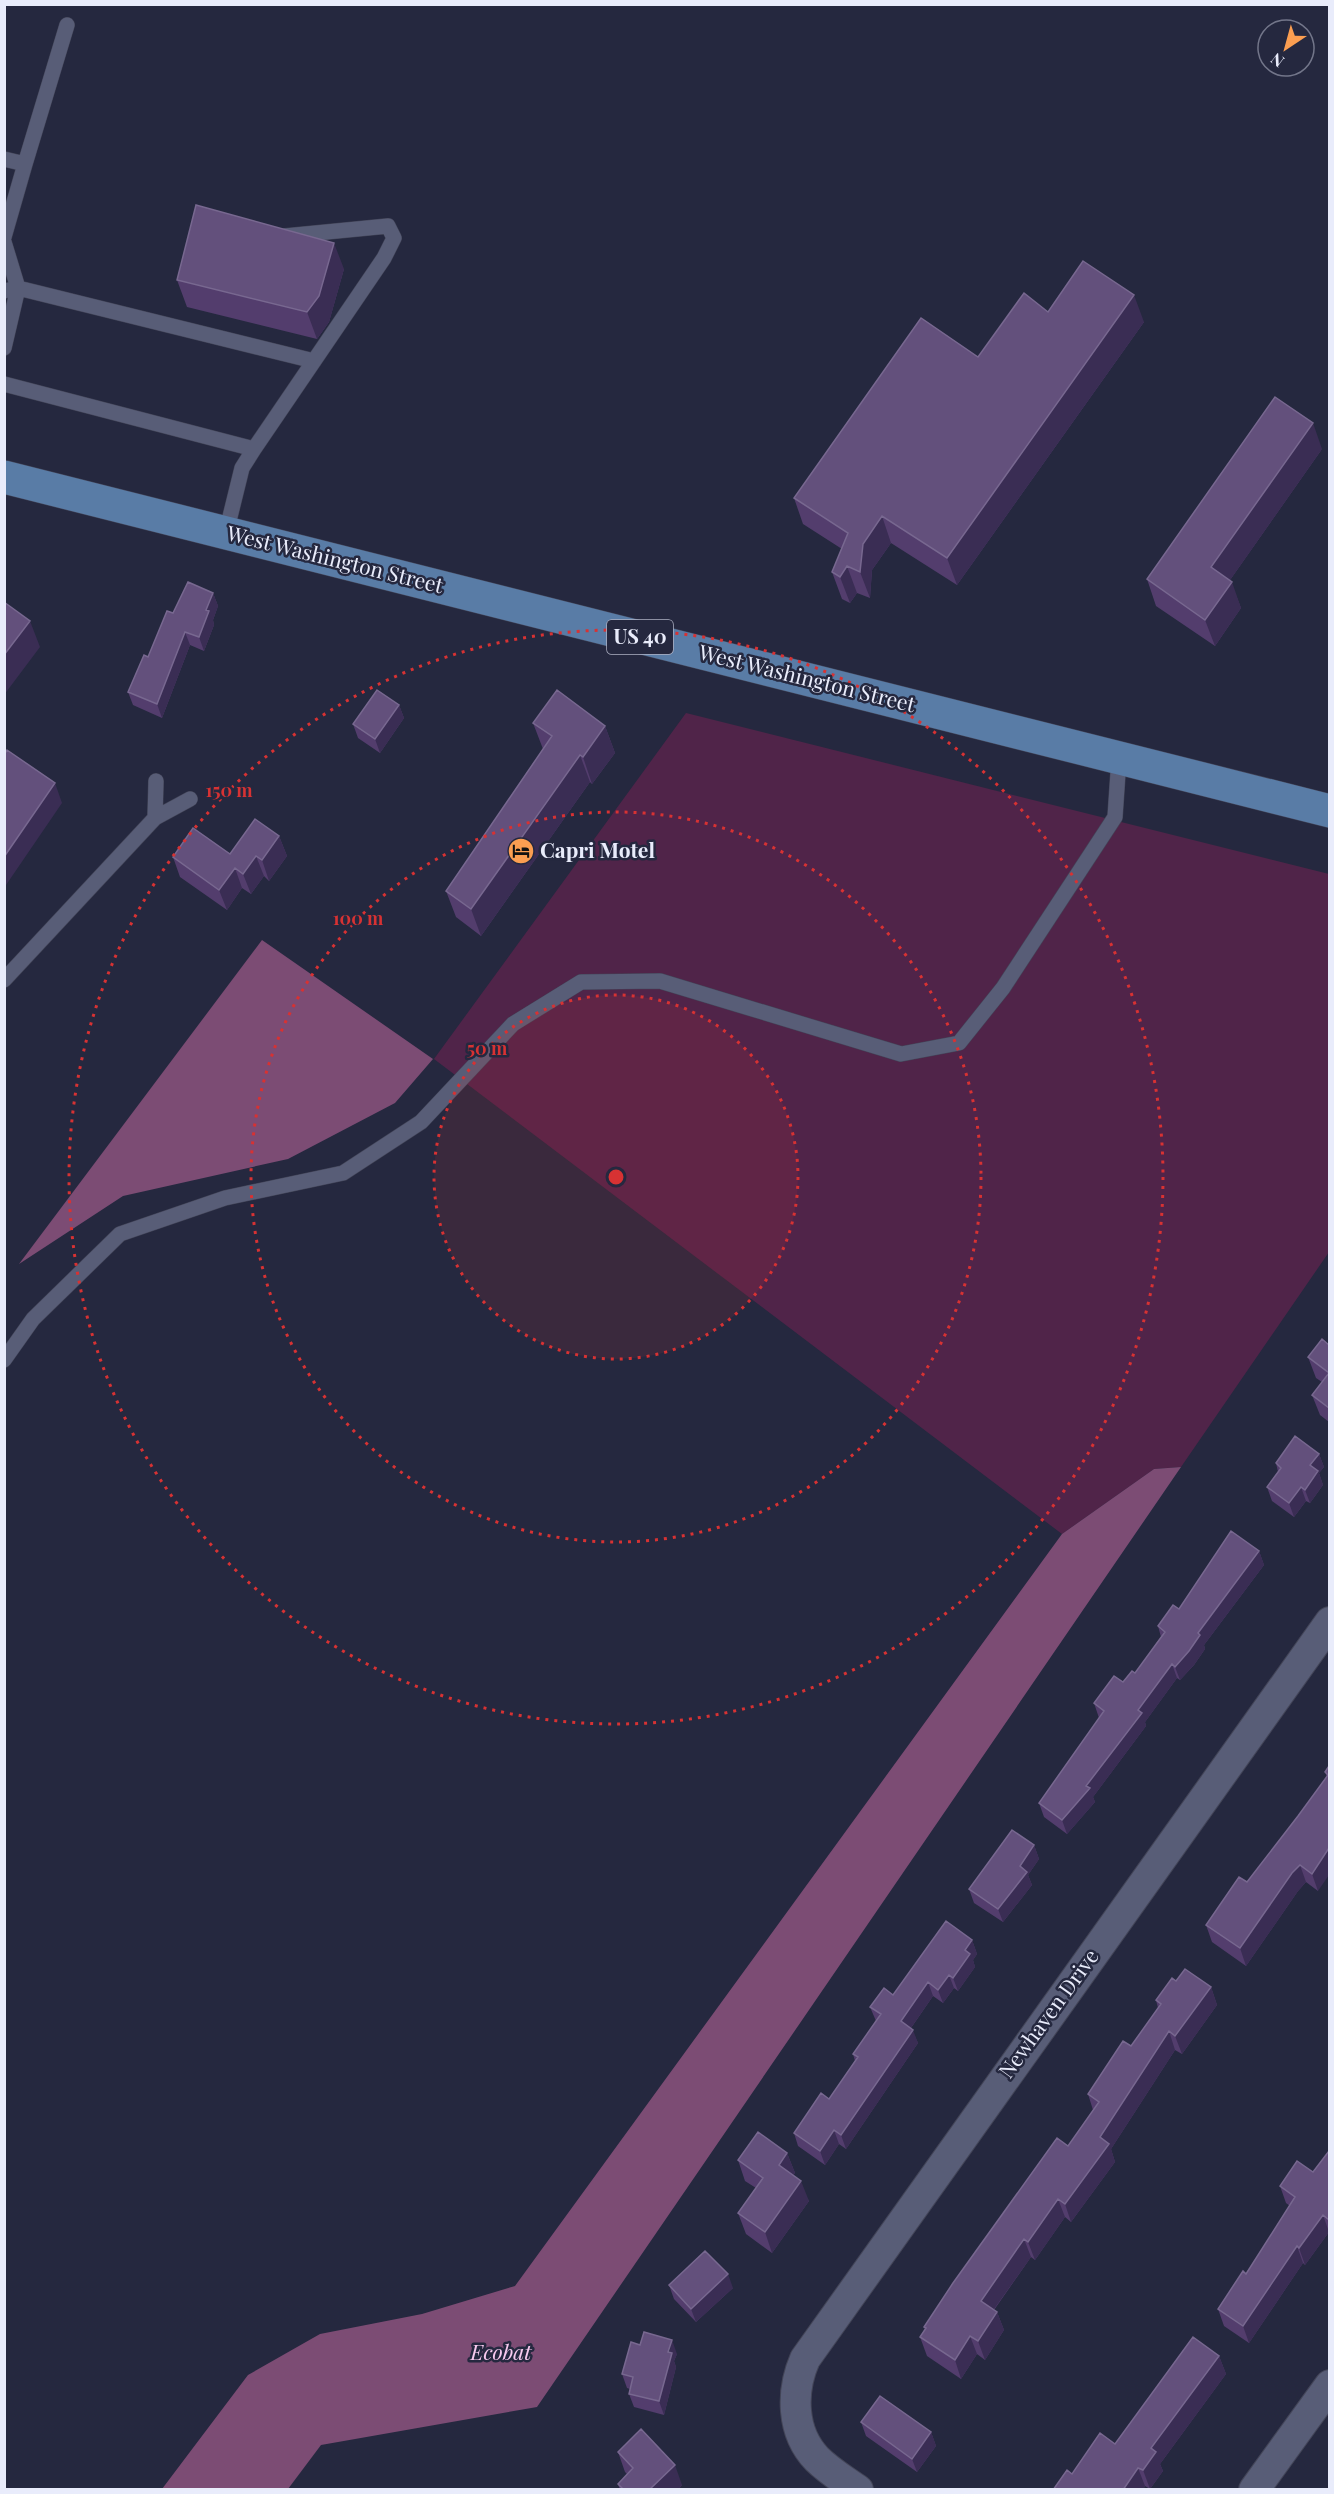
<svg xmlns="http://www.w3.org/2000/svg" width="1334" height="2494" font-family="'Playfair Display',serif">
  <rect width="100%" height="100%" fill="#25283f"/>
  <path fill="#502449" d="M686 713 1329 874V1252L1181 1467 1154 1469 1062 1534 434 1059Z"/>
  <path fill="#7c4c74" d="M262 940 433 1059 395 1103 288 1159 123 1196 19 1264Z
    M1181 1467 537 2407 321 2445 288 2489H162L248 2375 320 2334 422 2314 515 2286 1062 1534 1154 1469Z"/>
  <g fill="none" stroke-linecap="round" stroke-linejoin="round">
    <defs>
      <path id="service" d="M4 159 25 164 4 237
        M25 164 67 25
        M4 242 18 288 4 291
        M4 348 18 288 314 361
        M4 384 254 449 242 468 226 533
        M254 449 384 258 394 238 388 226 285 236
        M156 781 155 818 190 799
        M4 980 155 818
        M4 1360 33 1319 120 1234 225 1198 343 1173 421 1122 513 1024 581 982 660 981 901 1054 959 1043 1003 988 1115 817 1119 758"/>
      <path id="minor" d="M858 2490C844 2480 829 2471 817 2459 791 2432 791 2391 805 2359L1330 1622
        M1254 2490 1330 2385"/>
      <path id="primary" d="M4 477 1330 811"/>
    </defs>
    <use href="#service" stroke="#434558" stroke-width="16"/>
    <use href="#minor" stroke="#434558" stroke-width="32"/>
    <use href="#primary" stroke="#434558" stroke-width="34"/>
    <use href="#service" stroke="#585d77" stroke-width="15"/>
    <use href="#minor" stroke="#585d77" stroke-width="30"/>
    <use href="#primary" stroke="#597ca6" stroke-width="33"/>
  </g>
  <path fill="#533d6d" d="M344 269 329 322 317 339 187 307 177 280Z
    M1048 312 1144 322 957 585 891 543 872 570 870 598 857 593 850 603 842 599 832 572 842 549 803 524 794 498 978 357Z
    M1322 449 1230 580 1241 608 1215 646 1156 606 1147 579Z
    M213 593 218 606 213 620 214 625 204 651 190 645 162 718 133 705 128 692 148 657Z
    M399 705 404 718 380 753 358 738 353 724Z
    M533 723 605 726 615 753 592 784 590 782 481 936 456 917 446 891 543 749Z
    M279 836 287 856 269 881 264 876 251 894 242 888 227 910 180 877 173 857 230 854Z
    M1329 1345V1422L1320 1415 1312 1395 1322 1382 1316 1378 1308 1357Z
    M1319 1454 1324 1467 1319 1473 1323 1485 1310 1503 1306 1501 1294 1517 1272 1501 1267 1487 1278 1472 1276 1463Z
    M1259 1551 1264 1565 1204 1645 1205 1649 1194 1665 1180 1680 1177 1678 1145 1722 1146 1726 1093 1797 1095 1802 1067 1834 1044 1817 1039 1803 1099 1718 1094 1703 1135 1673 1161 1637 1158 1626 1179 1609Z
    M1329 1766 1318 1891 1306 1882 1298 1891 1246 1966 1212 1942 1206 1925 1247 1882 1298 1816 1327 1777 1325 1772Z
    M1034 1845 1039 1859 1028 1875 1032 1885 1003 1922 974 1903 969 1889Z
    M972 1940 977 1954 973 1960 975 1967 958 1991 954 1988 943 2003 933 1996 911 2028 918 2043 846 2149 839 2144 825 2165 798 2146 794 2133 829 2099 855 2061 853 2054 876 2021 870 2007 893 1995Z
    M1176 1981 1211 1987 1217 2005 1182 2054 1175 2050 1111 2149 1115 2162 1071 2222 1065 2217 1035 2260 1031 2257 994 2310 997 2312 1004 2330 985 2360 977 2354 961 2379 927 2356 920 2337 925 2330 924 2327 1068 2146 1093 2110 1088 2094 1131 2046 1158 2008 1156 2000Z
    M1329 2151V2232L1305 2265 1303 2263 1249 2343 1224 2326 1218 2309 1246 2274 1290 2206 1286 2203 1280 2186 1313 2172Z
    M787 2153 795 2173 793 2175 809 2201 772 2253 746 2234 738 2213 756 2188 745 2181 738 2160Z
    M669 2285 733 2288 696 2322 674 2299Z
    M677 2354 674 2361 676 2367 664 2415 634 2407 629 2394 630 2389 627 2388 622 2374Z
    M1219 2356 1226 2374 1160 2464 1163 2471 1150 2489 1145 2486 1143 2490H1053L1072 2474 1115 2444Z
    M861 2422 931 2432 936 2446 917 2472 866 2436Z
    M618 2452 682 2485 678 2490H620L618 2484 627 2474 625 2472Z"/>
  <path fill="#3a2d54" d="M334 243 344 269 329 322 317 339 307 312Z
    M1134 295 1144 322 957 585 947 558Z
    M1313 423 1322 449 1221 593 1211 567Z
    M882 516 891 543 872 570 870 598 860 572 863 544Z
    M847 566 857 593 850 603 840 577Z
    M1232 582 1241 608 1215 646 1205 620Z
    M213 593 218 606 213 620 214 625 204 651 199 637 206 610Z
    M30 621 40 647 4 695V655Z
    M185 632 190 645 162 718 157 704Z
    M399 705 404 718 380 753 375 739Z
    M605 726 615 753 592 784 583 757Z
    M580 755 590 782 481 936 471 909Z
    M55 783 62 803 4 888V857Z
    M279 836 287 856 269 881 262 860Z
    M256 856 264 876 251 894 243 874Z
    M235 868 242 888 227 910 219 890Z
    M1319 1454 1324 1467 1319 1473 1323 1485 1310 1503 1305 1490 1310 1465Z
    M1301 1487 1306 1501 1294 1517 1289 1503Z
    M1259 1551 1264 1565 1204 1645 1205 1649 1194 1665 1180 1680 1175 1667 1198 1633Z
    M1172 1664 1177 1678 1145 1722 1146 1726 1093 1797 1095 1802 1067 1834 1062 1820 1138 1710Z
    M1034 1845 1039 1859 1028 1875 1032 1885 1003 1922 998 1909 1020 1866Z
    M1329 1848V1875L1318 1891 1312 1874Z
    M1300 1865 1306 1882 1298 1891 1246 1966 1240 1948 1292 1873Z
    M972 1940 977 1954 973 1960 975 1967 958 1991 953 1978 965 1950Z
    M949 1975 954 1988 943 2003 938 1990Z
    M928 1982 933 1996 906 2035 901 2021Z
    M1211 1987 1217 2005 1182 2054 1175 2036Z
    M913 2030 918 2043 846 2149 841 2135Z
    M1169 2031 1175 2050 1111 2149 1115 2162 1071 2222 1065 2204 1100 2137Z
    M834 2130 839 2144 825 2165 820 2151Z
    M787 2153 795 2173 786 2185 779 2165Z
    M801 2181 809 2201 772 2253 765 2232Z
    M1058 2199 1065 2217 1035 2260 1028 2242Z
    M1323 2215 1329 2232 1305 2265 1299 2248Z
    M1024 2239 1031 2257 987 2319 981 2301Z
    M1297 2246 1303 2263 1249 2343 1243 2326Z
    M728 2274 733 2288 696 2322 691 2309Z
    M997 2312 1004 2330 985 2360 978 2341Z
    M970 2336 977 2354 961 2379 955 2360Z
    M672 2340 677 2354 674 2361 676 2367 664 2415 659 2401Z
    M1219 2356 1226 2374 1160 2464 1163 2471 1150 2489 1143 2470 1151 2448Z
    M931 2432 936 2446 917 2472 912 2459Z
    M675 2465 682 2485 678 2490H649Z
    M1138 2468 1145 2486 1143 2490H1123Z"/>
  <path fill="#63507c" stroke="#786890" stroke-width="1.5" d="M196 205 334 243 319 296 307 312 177 280Z
    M1083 261 1134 295 947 558 882 516 863 544 860 572 847 566 840 577 832 572 848 533 794 498 921 318 978 357 1024 293 1048 312Z
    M1275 397 1313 423 1211 567 1232 582 1205 620 1147 579Z
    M188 582 213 593 206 610 209 611 199 637 185 632 157 704 128 692 144 655 148 657 167 611 173 613Z
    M4 602 30 621 4 655Z
    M377 690 399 705 375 739 353 724Z
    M557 690 605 726 583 757 580 755 471 909 446 891 552 736 533 723Z
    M7 750 55 783 4 857V755Z
    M255 819 279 836 262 860 256 856 243 874 235 868 219 890 173 857 193 828 230 854Z
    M1322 1339 1329 1345V1408L1312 1395 1329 1373 1308 1357Z
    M1295 1436 1319 1454 1310 1465 1318 1471 1305 1490 1301 1487 1289 1503 1267 1487 1281 1468 1276 1463Z
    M1231 1531 1259 1551 1198 1633 1200 1635 1189 1651 1175 1667 1172 1664 1138 1710 1142 1713 1086 1786 1090 1788 1062 1820 1039 1803 1104 1711 1094 1703 1114 1676 1123 1682 1132 1671 1135 1673 1165 1632 1158 1626 1173 1605 1179 1609Z
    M1329 1766V1848L1312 1874 1300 1865 1292 1873 1240 1948 1206 1925 1239 1877 1247 1882 1298 1816 1328 1775 1325 1772Z
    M1012 1830 1034 1845 1020 1866 1027 1872 998 1909 969 1889Z
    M946 1921 972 1940 965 1950 970 1954 953 1978 949 1975 938 1990 928 1982 901 2021 913 2030 841 2135 834 2130 820 2151 794 2133 821 2093 829 2099 858 2057 853 2054 881 2014 870 2007 884 1988 893 1995Z
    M1185 1969 1211 1987 1175 2036 1169 2031 1100 2137 1109 2144 1065 2204 1058 2199 1028 2242 1024 2239 981 2301 997 2312 978 2341 970 2336 955 2360 920 2337 926 2328 924 2327 953 2283 1057 2138 1068 2146 1099 2102 1088 2094 1123 2041 1131 2046 1161 2004 1156 2000 1172 1978 1176 1981Z
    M758 2132 787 2153 779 2165 801 2181 765 2232 738 2213 763 2178 738 2160Z
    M1329 2151V2220L1323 2215 1299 2248 1297 2246 1243 2326 1218 2309 1243 2271 1246 2274 1295 2197 1280 2186 1297 2161 1313 2172Z
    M705 2251 728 2274 691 2309 669 2285Z
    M644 2332 672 2340 668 2352 672 2353 659 2401 629 2394 633 2377 622 2374 631 2342 640 2345Z
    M1193 2337 1219 2356 1151 2448 1156 2452 1143 2470 1138 2468 1123 2490H1053L1067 2470 1072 2474 1100 2433 1115 2444Z
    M880 2396 931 2432 912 2459 861 2422Z
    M641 2429 675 2465 649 2490H624L618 2484 633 2468 618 2452Z"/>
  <circle cx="616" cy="1177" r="182" fill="#d73233" fill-opacity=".12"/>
  <g fill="none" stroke="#d73233" stroke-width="3" stroke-dasharray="3 6">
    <circle cx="616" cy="1177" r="182"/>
    <circle cx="616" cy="1177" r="365"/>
    <circle cx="616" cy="1177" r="547"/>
  </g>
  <defs>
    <symbol id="hotel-disc" viewBox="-11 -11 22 22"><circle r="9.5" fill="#fb9e51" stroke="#25283f"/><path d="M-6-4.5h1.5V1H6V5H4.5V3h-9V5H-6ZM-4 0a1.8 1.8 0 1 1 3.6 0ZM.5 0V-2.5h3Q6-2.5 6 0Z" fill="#111"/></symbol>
  </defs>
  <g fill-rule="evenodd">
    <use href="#hotel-disc" x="506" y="836" width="30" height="30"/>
  </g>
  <g text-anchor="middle" stroke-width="5" stroke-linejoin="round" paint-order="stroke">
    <rect fill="#25283f" stroke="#aeb1c3" stroke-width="1.5" x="607" y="620" width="66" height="34" rx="4.5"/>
    <g font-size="20" font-weight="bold" fill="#e9ecfb">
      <text x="640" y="644">US 40</text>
    </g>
    <g font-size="21" fill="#e9ecfb" stroke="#25283f">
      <text transform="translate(335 560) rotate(14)" y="7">West Washington Street</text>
      <text transform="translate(807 679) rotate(14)" y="7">West Washington Street</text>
      <text transform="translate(1049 2014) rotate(-54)" y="7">Newhaven Drive</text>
    </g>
    <g font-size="21" font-weight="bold" fill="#e9ecfb" stroke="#25283f" text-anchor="start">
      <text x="540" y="858">Capri Motel</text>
    </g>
    <g font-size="21" font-style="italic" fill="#f8caef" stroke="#25283f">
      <text x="501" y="2360">Ecobat</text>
    </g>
  </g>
  <circle cx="616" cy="1177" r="9" fill="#d73233" stroke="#25283f" stroke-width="3"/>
  <g font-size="18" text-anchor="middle" font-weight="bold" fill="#d73233" stroke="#25283f" stroke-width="5" stroke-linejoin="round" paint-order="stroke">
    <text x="229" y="797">150 m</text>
    <text x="358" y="925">100 m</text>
    <text x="487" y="1055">50 m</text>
  </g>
  <rect width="1334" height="2494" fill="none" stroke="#e9ecfb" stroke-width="12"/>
  <g transform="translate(1286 48) rotate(216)"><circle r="28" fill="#25283f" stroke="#73768a" stroke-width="1.5"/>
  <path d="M0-4.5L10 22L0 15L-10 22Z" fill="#fb9e51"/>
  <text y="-9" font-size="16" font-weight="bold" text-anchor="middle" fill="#e9ecfb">N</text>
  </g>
</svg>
